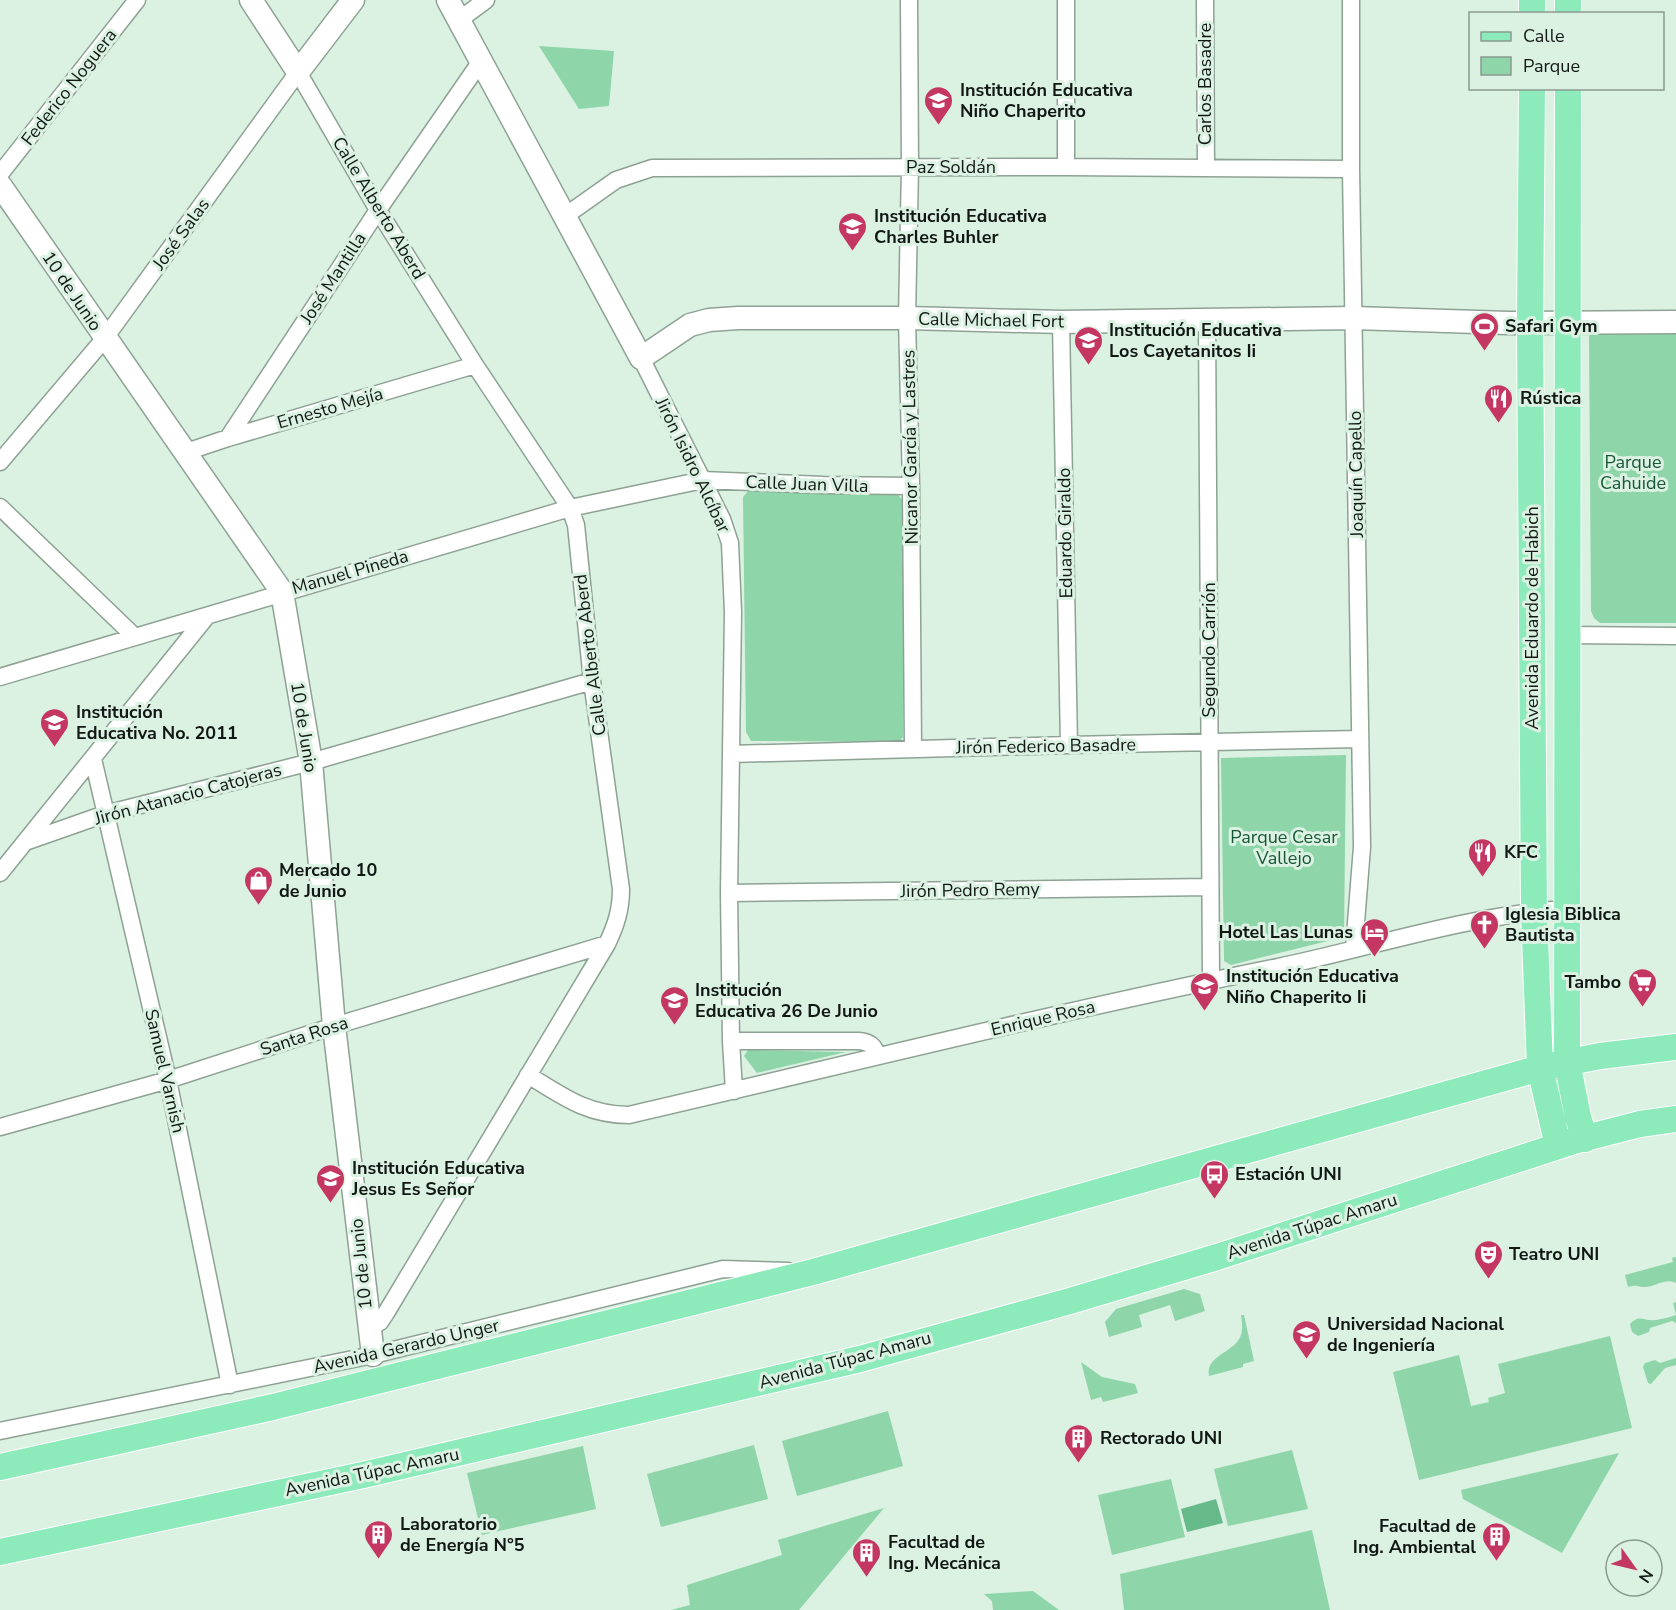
<svg xmlns="http://www.w3.org/2000/svg" width="1676" height="1610" font-family="'Nunito Sans',sans-serif">
  <rect width="100%" height="100%" fill="#dbf1e2"/>
  <path fill="#8ed5a9" d="M539 46 614 51 609 106 579 109Z
    M1676 327V623H1600L1594 618 1591 611 1589 333Z
    M749 490 895 491 904 502 903 737 899 742 751 741 746 732 743 497Z
    M1346 755 1344 937 1231 965 1224 961 1221 758Z
    M748 1050 846 1052 757 1073 744 1056Z
    M1676 1257V1283C1664 1277 1655 1288 1642 1287 1635 1286 1636 1285 1628 1287L1625 1275 1673 1262 1672 1258Z
    M1184 1289 1200 1294 1205 1311 1175 1321 1170 1305 1139 1315 1142 1327 1109 1337 1105 1322 1116 1309Z
    M1676 1302V1323L1672 1321 1650 1328 1649 1332 1638 1336 1632 1332 1630 1324C1640 1313 1644 1322 1656 1320 1663 1319 1670 1317 1676 1315L1673 1303Z
    M1241 1315H1244L1254 1361 1243 1364V1367L1209 1376C1205 1355 1235 1353 1241 1335 1243 1329 1242 1322 1241 1315Z
    M1610 1336 1632 1428 1419 1480 1393 1372 1459 1355 1471 1406 1489 1402 1488 1398 1505 1393 1498 1364Z
    M1676 1358V1365L1665 1368 1651 1384 1648 1383 1643 1367 1645 1363 1655 1360 1660 1363Z
    M1081 1362 1102 1377 1135 1384 1138 1393 1103 1402 1101 1397 1091 1400Z
    M888 1411 903 1466 797 1496 782 1441Z
    M754 1445 768 1499 661 1527 647 1474Z
    M583 1446 596 1509 482 1535 467 1473Z
    M1292 1450 1308 1509 1228 1526 1214 1469Z
    M1619 1453 1562 1553 1463 1499 1461 1490Z
    M1171 1479 1185 1537 1112 1555 1098 1495Z
    M884 1508 799 1610H671L690 1605 687 1585 782 1555 778 1540Z
    M1312 1530 1330 1610H1124L1120 1574Z
    M1033 1591 1059 1610H993L992 1601 984 1594Z"/>
  <path fill="#66ba89" d="M1216 1499 1223 1523 1187 1532 1181 1509Z"/>
  <g fill="none" stroke-linecap="round" stroke-linejoin="round">
    <defs>
      <path id="street" d="M909 0 910 167 907 318 911 486 913 749
        M1066 0V167
        M1205 0 1206 167
        M1351 0V169L1362 847 1354 948
        M459 20 486 0
        M0 174 137 0
        M565 216 616 180 652 168 1066 167 1351 169
        M1207 319 1211 980
        M1061 322 1069 745
        M641 358 722 519 730 543 733 612 729 893 731 1041 734 1091
        M228 438 378 210 481 61
        M186 452 228 438 475 365
        M0 462 105 338 298 72 378 210 475 365 570 508 576 525 592 681 621 889C621 910 616 925 607 944L386 1313 380 1322 369 1328
        M0 507 134 636
        M1568 635 1676 636
        M0 677 570 508 703 480 823 485 911 486
        M731 754 1069 745 1360 739
        M93 759 168 1080 230 1385
        M28 841 105 814 311 762 592 681
        M0 873 207 616
        M729 893 1210 887
        M731 1041H859C869 1042 876 1046 876 1056
        M528 1075C562 1096 587 1115 629 1115 845 1065 1060 1011 1278 967 1374 947 1468 915 1566 909
        M0 1127 168 1080 334 1026 607 944
        M0 1431 373 1355 723 1269 788 1271"/>
      <path id="secondary" d="M251 0 298 72 353 0
        M448 0 641 358 690 325 709 320 738 318H907L1061 322 1354 318 1508 323 1676 322
        M0 185 282 592 311 762 334 1026 373 1355"/>
      <path id="primary" d="M1532 14V0
        M1568 14V0
        M1532 88 1530 323 1534 911 1540 1068 1558 1146
        M1568 88 1567 1062 1578 1117 1585 1139
        M0 1467 273 1407 813 1272 1540 1068 1600 1056 1676 1047
        M0 1552 363 1475 860 1359 1070 1301 1217 1257 1574 1141 1640 1124 1676 1119"/>
    </defs>
    <use href="#street" stroke="#8ea294" stroke-width="19"/>
    <use href="#secondary" stroke="#8ea294" stroke-width="25"/>
    <use href="#primary" stroke="#fff" stroke-width="28"/>
    <use href="#street" stroke="#fff" stroke-width="16"/>
    <use href="#secondary" stroke="#fff" stroke-width="22"/>
    <use href="#primary" stroke="#8ceabb" stroke-width="26"/>
  </g>
  <defs>
    <symbol id="school-pin" viewBox="-11 -11 22 30"><path d="M0 17L-7.5 6A9.5 9.5 0 1 1 7.5 6Z" fill="#c53763" stroke="#dbf1e2"/><path d="M0-5L7-2L0 1L-7-2ZM-4 1L0 2.5L4 1V4Q0 6-4 4Z" fill="#fff"/></symbol>
    <symbol id="stadium-pin" viewBox="-11 -11 22 30"><path d="M0 17L-7.5 6A9.5 9.5 0 1 1 7.5 6Z" fill="#c53763" stroke="#dbf1e2"/><path d="M0-5a6.5 5 0 1 0 0 10a6.5 5 0 1 0 0-10ZM-3.5-1.8h7v3.6h-7Z" fill="#fff"/></symbol>
    <symbol id="restaurant-pin" viewBox="-11 -11 22 30"><path d="M0 17L-7.5 6A9.5 9.5 0 1 1 7.5 6Z" fill="#c53763" stroke="#dbf1e2"/><path d="M-5-6h1v4h1v-4h1v4h1v-4h1v5L-1.5 .5V6h-2V.5L-5-1ZM5-6V6H3V1.5H1.5Q1.5-4 5-6Z" fill="#fff"/></symbol>
    <symbol id="shop-pin" viewBox="-11 -11 22 30"><path d="M0 17L-7.5 6A9.5 9.5 0 1 1 7.5 6Z" fill="#c53763" stroke="#dbf1e2"/><path d="M-5-2.5h2.3a2.7 3.5 0 0 1 5.4 0H5L5.5 6h-11ZM-1.5-2.5h3a1.5 2.3 0 0 0-3 0Z" fill="#fff"/></symbol>
    <symbol id="church-pin" viewBox="-11 -11 22 30"><path d="M0 17L-7.5 6A9.5 9.5 0 1 1 7.5 6Z" fill="#c53763" stroke="#dbf1e2"/><path d="M-1.2-6h2.4v3.5h3.3v2.4h-3.3V6h-2.4V-.1h-3.3v-2.4h3.3Z" fill="#fff"/></symbol>
    <symbol id="hotel-pin" viewBox="-11 -11 22 30"><path d="M0 17L-7.5 6A9.5 9.5 0 1 1 7.5 6Z" fill="#c53763" stroke="#dbf1e2"/><path d="M-6-4.5h1.5V1H6V5H4.5V3h-9V5H-6ZM-4 0a1.8 1.8 0 1 1 3.6 0ZM.5 0V-2.5h3Q6-2.5 6 0Z" fill="#fff"/></symbol>
    <symbol id="supermarket-pin" viewBox="-11 -11 22 30"><path d="M0 17L-7.5 6A9.5 9.5 0 1 1 7.5 6Z" fill="#c53763" stroke="#dbf1e2"/><path d="M-6-5.5h2.5l.6 2H6L4.5 2H-2.5L-4.4-4H-6ZM-1.5 3.2a1.3 1.3 0 1 0 .1 0ZM3 3.2a1.3 1.3 0 1 0 .1 0Z" fill="#fff"/></symbol>
    <symbol id="bus-pin" viewBox="-11 -11 22 30"><path d="M0 17L-7.5 6A9.5 9.5 0 1 1 7.5 6Z" fill="#c53763" stroke="#dbf1e2"/><path d="M-5-6H5V4H4V6H2V4H-2V6H-4V4H-5ZM-3.5-4V0h7V-4ZM-3.5 1.2v1.5H-2V1.2ZM2 1.2v1.5H3.5V1.2Z" fill="#fff"/></symbol>
    <symbol id="theatre-pin" viewBox="-11 -11 22 30"><path d="M0 17L-7.5 6A9.5 9.5 0 1 1 7.5 6Z" fill="#c53763" stroke="#dbf1e2"/><path d="M-5-5.5Q0-4 5-5.5V0Q5 5 0 6Q-5 5-5 0ZM-3.3-2.5H-1v1.5H-3.3ZM1-2.5H3.3v1.5H1ZM-2.8 1Q0 5.5 2.8 1Z" fill="#fff"/></symbol>
    <symbol id="university-pin" viewBox="-11 -11 22 30"><path d="M0 17L-7.5 6A9.5 9.5 0 1 1 7.5 6Z" fill="#c53763" stroke="#dbf1e2"/><path d="M0-5L7-2L0 1L-7-2ZM-4 1L0 2.5L4 1V4Q0 6-4 4Z" fill="#fff"/></symbol>
    <symbol id="building-pin" viewBox="-11 -11 22 30"><path d="M0 17L-7.5 6A9.5 9.5 0 1 1 7.5 6Z" fill="#c53763" stroke="#dbf1e2"/><path d="M-4-6H4V6H1V3H-1V6H-4ZM-2.5-4.3h1.7v1.8h-1.7ZM.8-4.3h1.7v1.8H.8ZM-2.5-1h1.7V.8h-1.7ZM.8-1h1.7V.8H.8Z" fill="#fff"/></symbol>
  </defs>
  <g fill-rule="evenodd">
    <use href="#school-pin" x="922" y="84" width="33" height="45"/>
    <use href="#school-pin" x="836" y="210" width="33" height="45"/>
    <use href="#stadium-pin" x="1468" y="310" width="33" height="45"/>
    <use href="#school-pin" x="1072" y="324" width="33" height="45"/>
    <use href="#restaurant-pin" x="1482" y="382" width="33" height="45"/>
    <use href="#school-pin" x="38" y="706" width="33" height="45"/>
    <use href="#restaurant-pin" x="1466" y="836" width="33" height="45"/>
    <use href="#shop-pin" x="242" y="864" width="33" height="45"/>
    <use href="#church-pin" x="1468" y="908" width="33" height="45"/>
    <use href="#hotel-pin" x="1358" y="916" width="33" height="45"/>
    <use href="#supermarket-pin" x="1626" y="966" width="33" height="45"/>
    <use href="#school-pin" x="1188" y="970" width="33" height="45"/>
    <use href="#school-pin" x="658" y="984" width="33" height="45"/>
    <use href="#bus-pin" x="1198" y="1158" width="33" height="45"/>
    <use href="#school-pin" x="314" y="1162" width="33" height="45"/>
    <use href="#theatre-pin" x="1472" y="1238" width="33" height="45"/>
    <use href="#university-pin" x="1290" y="1318" width="33" height="45"/>
    <use href="#building-pin" x="1062" y="1422" width="33" height="45"/>
    <use href="#building-pin" x="362" y="1518" width="33" height="45"/>
    <use href="#building-pin" x="1480" y="1520" width="33" height="45"/>
    <use href="#building-pin" x="850" y="1536" width="33" height="45"/>
  </g>
  <g text-anchor="middle" stroke-width="6" stroke-linejoin="round" paint-order="stroke">
    <g font-size="18" fill="#111813" stroke="#dbf1e2">
      <text transform="translate(1205 84) rotate(-90)" y="6">Carlos Basadre</text>
      <text transform="translate(69 87) rotate(-52)" y="6">Federico Noguera</text>
      <text x="951" y="173">Paz Soldán</text>
      <text transform="translate(379 208) rotate(59)" y="6">Calle Alberto Aberd</text>
      <text transform="translate(181 234) rotate(-54)" y="6">José Salas</text>
      <text transform="translate(333 278) rotate(-57)" y="6">José Mantilla</text>
      <text transform="translate(72 291) rotate(56)" y="6">10 de Junio</text>
      <text transform="translate(991 320) rotate(1)" y="6">Calle Michael Fort</text>
      <text transform="translate(330 408) rotate(-16)" y="6">Ernesto Mejía</text>
      <text transform="translate(910 447) rotate(-91)" y="6">Nicanor García y Lastres</text>
      <text transform="translate(693 465) rotate(64)" y="6">Jirón Isidro Alcíbar</text>
      <text transform="translate(1356 474) rotate(-91)" y="6">Joaquín Capello</text>
      <text transform="translate(807 484) rotate(2)" y="6">Calle Juan Villa</text>
      <text transform="translate(1065 533) rotate(-91)" y="6">Eduardo Giraldo</text>
      <text transform="translate(350 572) rotate(-16)" y="6">Manuel Pineda</text>
      <text transform="translate(1532 618) rotate(-90)" y="6">Avenida Eduardo de Habich</text>
      <text transform="translate(1209 650) rotate(-90)" y="6">Segundo Carrión</text>
      <text transform="translate(590 655) rotate(-97)" y="6">Calle Alberto Aberd</text>
      <text transform="translate(304 727) rotate(81)" y="6">10 de Junio</text>
      <text transform="translate(1046 746) rotate(-1)" y="6">Jirón Federico Basadre</text>
      <text transform="translate(188 794) rotate(-15)" y="6">Jirón Atanacio Catojeras</text>
      <text transform="translate(970 890) rotate(-1)" y="6">Jirón Pedro Remy</text>
      <text transform="translate(1043 1018) rotate(-13)" y="6">Enrique Rosa</text>
      <text transform="translate(304 1036) rotate(-18)" y="6">Santa Rosa</text>
      <text transform="translate(165 1071) rotate(77)" y="6">Samuel Varnish</text>
      <text transform="translate(1312 1226) rotate(-18)" y="6">Avenida Túpac Amaru</text>
      <text transform="translate(361 1264) rotate(-96)" y="6">10 de Junio</text>
      <text transform="translate(406 1346) rotate(-13)" y="6">Avenida Gerardo Unger</text>
      <text transform="translate(845 1360) rotate(-15)" y="6">Avenida Túpac Amaru</text>
      <text transform="translate(372 1472) rotate(-12)" y="6">Avenida Túpac Amaru</text>
    </g>
    <g font-size="18" font-weight="bold" fill="#111813" stroke="#dbf1e2" text-anchor="start">
      <text x="960" y="96">Institución Educativa<tspan x="960" dy="21">Niño Chaperito</tspan></text>
      <text x="874" y="222">Institución Educativa<tspan x="874" dy="21">Charles Buhler</tspan></text>
      <text x="1505" y="332">Safari Gym</text>
      <text x="1109" y="336">Institución Educativa<tspan x="1109" dy="21">Los Cayetanitos Ii</tspan></text>
      <text x="1520" y="404">Rústica</text>
      <text x="76" y="718">Institución<tspan x="76" dy="21">Educativa No. 2011</tspan></text>
      <text x="1504" y="858">KFC</text>
      <text x="279" y="876">Mercado 10<tspan x="279" dy="21">de Junio</tspan></text>
      <text x="1505" y="920">Iglesia Biblica<tspan x="1505" dy="21">Bautista</tspan></text>
      <text x="1353" y="938" text-anchor="end">Hotel Las Lunas</text>
      <text x="1226" y="982">Institución Educativa<tspan x="1226" dy="21">Niño Chaperito Ii</tspan></text>
      <text x="1621" y="988" text-anchor="end">Tambo</text>
      <text x="695" y="996">Institución<tspan x="695" dy="21">Educativa 26 De Junio</tspan></text>
      <text x="352" y="1174">Institución Educativa<tspan x="352" dy="21">Jesus Es Señor</tspan></text>
      <text x="1235" y="1180">Estación UNI</text>
      <text x="1509" y="1260">Teatro UNI</text>
      <text x="1327" y="1330">Universidad Nacional<tspan x="1327" dy="21">de Ingeniería</tspan></text>
      <text x="1100" y="1444">Rectorado UNI</text>
      <text x="400" y="1530">Laboratorio<tspan x="400" dy="21">de Energía N°5</tspan></text>
      <text x="1476" y="1532" text-anchor="end">Facultad de<tspan x="1476" dy="21">Ing. Ambiental</tspan></text>
      <text x="888" y="1548">Facultad de<tspan x="888" dy="21">Ing. Mecánica</tspan></text>
    </g>
    <g font-size="18" fill="#175736" stroke="#dbf1e2">
      <text x="1633" y="468">Parque<tspan x="1633" dy="21">Cahuide</tspan></text>
      <text x="1284" y="843">Parque Cesar<tspan x="1284" dy="21">Vallejo</tspan></text>
    </g>
  </g>
  <rect x="1469" y="12" width="195" height="78" fill="#dbf1e2" stroke="#8a9a8f" stroke-width="1.5"/>
  <rect x="1481" y="32" width="30" height="9" fill="#8ceabb" stroke="#8a9a8f" stroke-width="1.5"/>
  <text x="1523" y="42" font-size="18" fill="#111813">Calle</text>
  <rect x="1481" y="57" width="30" height="18" fill="#8ed5a9" stroke="#8a9a8f" stroke-width="1.5"/>
  <text x="1523" y="72" font-size="18" fill="#111813">Parque</text>
  <g transform="translate(1634 1568) rotate(124)"><circle r="28" fill="#dbf1e2" stroke="#8a9a8f" stroke-width="1.5"/>
  <path d="M0-4.5L10 22L0 15L-10 22Z" fill="#c53763"/>
  <text y="-9" font-size="16" font-weight="bold" text-anchor="middle" fill="#111813">N</text>
  </g>
</svg>
